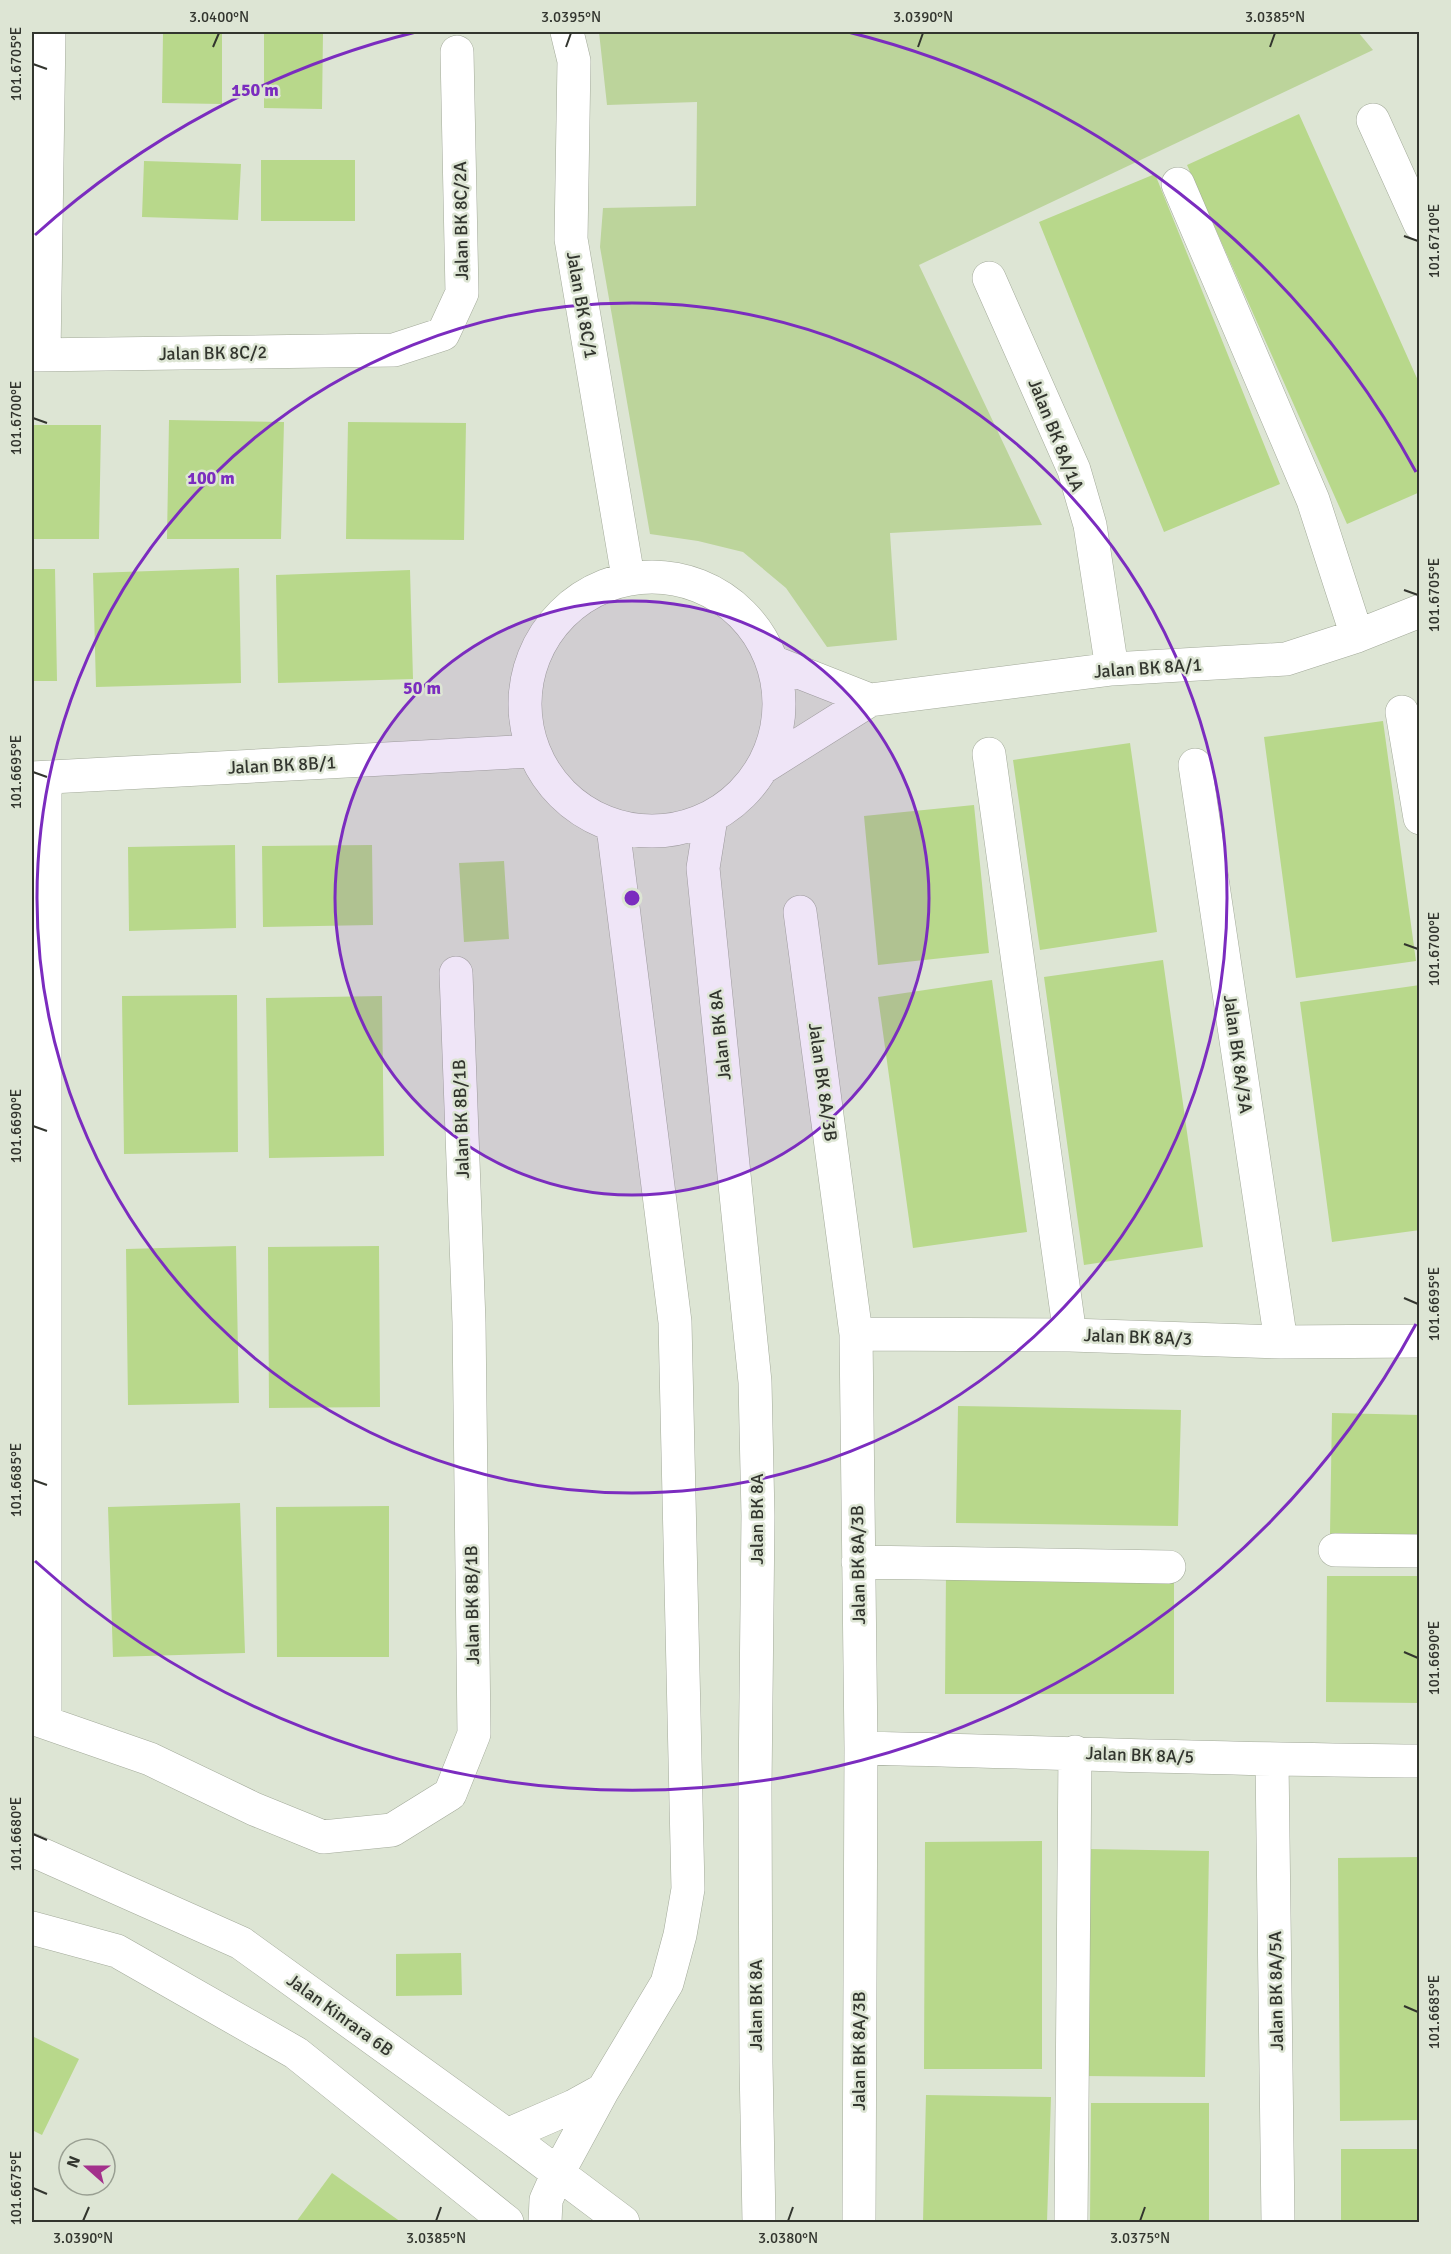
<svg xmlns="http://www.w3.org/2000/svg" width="1451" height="2254" font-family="Signika,sans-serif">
  <rect width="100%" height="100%" fill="#dde5d4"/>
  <path fill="#bcd49b" d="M599 32H1358L1373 50 919 265 1042 525 890 533 897 640 827 647 786 588 743 552 698 541 650 534 600 247 603 208 696 206 697 102 607 105Z"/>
  <path fill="#b8d88b" d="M163 32H222V104L162 103Z
    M264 32H323L322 109 264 108Z
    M1299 114 1420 385V492L1347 524 1187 165Z
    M261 160H355V221H261Z
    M144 161 241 164 238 220 142 217Z
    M1155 174 1280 484 1164 532 1039 222Z
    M169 420 284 422 281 539H167Z
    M348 422 466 423 464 540 346 539Z
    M32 425H101L99 539H32Z
    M239 568 241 683 96 687 93 573Z
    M32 569H55L57 681H32Z
    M410 570 413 679 278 683 276 575Z
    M1383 721 1416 961 1296 978 1264 737Z
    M1130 743 1157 932 1040 950 1013 760Z
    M974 805 989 953 878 965 864 816Z
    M235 845 236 928 129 931 128 847Z
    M372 845 373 925 263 927 262 846Z
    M504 861 509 939 464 942 459 863Z
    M1163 960 1203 1247 1084 1265 1044 977Z
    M992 980 1027 1232 913 1248 878 997Z
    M1420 985V1230L1332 1242 1300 1002Z
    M237 995 238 1152 124 1154 122 996Z
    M382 996 384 1156 269 1158 266 998Z
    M236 1246 239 1403 128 1405 126 1249Z
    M379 1246 380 1407 269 1408 268 1247Z
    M958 1406 1181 1410 1178 1526 956 1523Z
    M1332 1413 1420 1415V1535L1330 1534Z
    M240 1503 245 1653 113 1657 108 1507Z
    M389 1506V1657H277L276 1507Z
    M946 1571H1174V1694H945Z
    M1327 1576H1420V1703L1326 1702Z
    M1042 1841V2069H924L925 1842Z
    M1088 1849 1209 1851 1205 2077 1084 2076Z
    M1420 1857V2120L1340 2121 1338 1858Z
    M461 1953 462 1995 396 1996V1954Z
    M32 2036 79 2059 42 2135 32 2130Z
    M926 2095 1051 2097 1047 2222H923Z
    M1091 2103H1209V2222H1090Z
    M1341 2149H1420V2222H1341Z
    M332 2173 401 2222H296Z"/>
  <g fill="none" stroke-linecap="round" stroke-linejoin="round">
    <defs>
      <path id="minor" d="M567 32 574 61 571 239 628 577
        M1373 120 1420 224
        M1178 184 1313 500 1357 636
        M989 278 1074 470 1090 525 1112 669
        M32 355 394 350 443 334 462 293 457 52
        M44 355 49 32
        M525 704a127 127 0 1 1 254 0a127 127 0 1 1-254 0Z
        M773 662 870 700
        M1402 712 1420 818
        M989 754 1070 1335
        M1195 765 1281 1342
        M762 768 870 700 1112 669 1286 659 1357 636 1420 611
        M32 778 532 751
        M711 818 703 868 755 1382 758 1516 755 1788 756 2063 759 2222
        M800 912 856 1334 861 1748 859 2222
        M856 1334 1070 1335 1281 1342 1420 1341
        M1335 1550 1420 1551
        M858 1562 1169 1567
        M32 1718 150 1759 254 1809 323 1837 392 1830 450 1794 474 1734 469 1322 456 973
        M45 1721V778
        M861 1748C1047 1752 1233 1760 1420 1761
        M1272 1760 1278 2222
        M32 1850 241 1943 507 2135 623 2222
        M32 1928 117 1951 296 2053 507 2222
        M507 2135 574 2106 603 2090
        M545 2222 546 2200 558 2173 603 2090 667 1983 680 1935 688 1889 675 1322 613 827
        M1071 2222 1075 1752"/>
    </defs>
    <use href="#minor" stroke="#a3aa9a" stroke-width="34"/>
    <use href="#minor" stroke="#fff" stroke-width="33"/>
  </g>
  <path fill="none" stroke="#32352e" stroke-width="2" d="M213 47 219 33M566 47 571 33M918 47 923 33M1270 47 1275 33M33 64 47 69M1404 236 1418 241M33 418 47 423M1404 590 1418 595M33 772 47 777M1404 944 1418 949M33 1126 47 1131M1404 1298 1418 1304M33 1480 47 1485M1404 1652 1418 1658M33 1834 47 1840M1404 2006 1418 2012M33 2188 47 2194M83 2221 89 2207M436 2221 441 2207M788 2221 793 2207M1140 2221 1145 2207"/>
  <circle cx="632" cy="898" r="297" fill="#7b2cbf" fill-opacity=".12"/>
  <g fill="none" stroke="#7b2cbf" stroke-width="3">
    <circle cx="632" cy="898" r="297"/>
    <circle cx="632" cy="898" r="595"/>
    <path d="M1416 1324A892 892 0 0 1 35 1561M35 235A892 892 0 0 1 416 32M848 32A892 892 0 0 1 1416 472"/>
  </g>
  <g text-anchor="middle" stroke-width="5" stroke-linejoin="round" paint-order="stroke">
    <g font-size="18" fill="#32352e" stroke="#dde5d4">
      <text transform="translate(461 221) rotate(-91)" y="6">Jalan BK 8C/2A</text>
      <text transform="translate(582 305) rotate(80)" y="6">Jalan BK 8C/1</text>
      <text transform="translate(213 353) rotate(-1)" y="6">Jalan BK 8C/2</text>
      <text transform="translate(1056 435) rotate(68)" y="6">Jalan BK 8A/1A</text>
      <text transform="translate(1148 668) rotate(-4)" y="6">Jalan BK 8A/1</text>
      <text transform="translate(282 765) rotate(-3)" y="6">Jalan BK 8B/1</text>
      <text transform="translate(720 1035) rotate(-96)" y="6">Jalan BK 8A</text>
      <text transform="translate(1238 1054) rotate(82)" y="6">Jalan BK 8A/3A</text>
      <text transform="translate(823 1082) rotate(82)" y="6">Jalan BK 8A/3B</text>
      <text transform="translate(461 1119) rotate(-92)" y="6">Jalan BK 8B/1B</text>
      <text transform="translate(1138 1337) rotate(2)" y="6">Jalan BK 8A/3</text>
      <text transform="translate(757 1519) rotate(-90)" y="6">Jalan BK 8A</text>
      <text transform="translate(858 1565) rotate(-91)" y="6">Jalan BK 8A/3B</text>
      <text transform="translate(472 1605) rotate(-91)" y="6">Jalan BK 8B/1B</text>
      <text transform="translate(1140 1755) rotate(2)" y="6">Jalan BK 8A/5</text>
      <text transform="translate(1276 1991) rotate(-91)" y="6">Jalan BK 8A/5A</text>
      <text transform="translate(756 2005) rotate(-90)" y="6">Jalan BK 8A</text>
      <text transform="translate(340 2015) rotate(36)" y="6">Jalan Kinrara 6B</text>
      <text transform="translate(859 2051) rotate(-90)" y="6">Jalan BK 8A/3B</text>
    </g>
  </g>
  <circle cx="632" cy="898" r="9" fill="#7b2cbf" stroke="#dde5d4" stroke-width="3"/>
  <g font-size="18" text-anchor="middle" font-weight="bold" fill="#7b2cbf" stroke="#dde5d4" stroke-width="5" stroke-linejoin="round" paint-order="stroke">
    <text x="255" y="96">150 m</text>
    <text x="211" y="484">100 m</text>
    <text x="422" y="694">50 m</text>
  </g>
  <rect width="1451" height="2254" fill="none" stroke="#dde5d4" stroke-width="66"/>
  <g transform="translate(87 2167) rotate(291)"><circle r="28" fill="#dde5d4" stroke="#999f92" stroke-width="1.5"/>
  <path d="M0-4.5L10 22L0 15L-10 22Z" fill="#a3318c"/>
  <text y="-9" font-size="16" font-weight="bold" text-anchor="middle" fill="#32352e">N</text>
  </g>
  <rect x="33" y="33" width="1385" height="2188" fill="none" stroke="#32352e" stroke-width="2"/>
  <g font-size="15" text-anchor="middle" fill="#32352e">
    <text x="219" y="22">3.0400°N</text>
    <text x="571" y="22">3.0395°N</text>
    <text x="923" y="22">3.0390°N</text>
    <text x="1275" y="22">3.0385°N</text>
    <text transform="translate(16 64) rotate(-90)" y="5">101.6705°E</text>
    <text transform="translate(1434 241) rotate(-90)" y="5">101.6710°E</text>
    <text transform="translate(16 418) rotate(-90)" y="5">101.6700°E</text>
    <text transform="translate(1434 595) rotate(-90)" y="5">101.6705°E</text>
    <text transform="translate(16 772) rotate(-90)" y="5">101.6695°E</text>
    <text transform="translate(1434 949) rotate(-90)" y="5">101.6700°E</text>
    <text transform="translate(16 1126) rotate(-90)" y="5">101.6690°E</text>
    <text transform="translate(1434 1304) rotate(-90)" y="5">101.6695°E</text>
    <text transform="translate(16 1480) rotate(-90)" y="5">101.6685°E</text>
    <text transform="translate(1434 1658) rotate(-90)" y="5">101.6690°E</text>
    <text transform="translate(16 1834) rotate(-90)" y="5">101.6680°E</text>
    <text transform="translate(1434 2012) rotate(-90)" y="5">101.6685°E</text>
    <text transform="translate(16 2188) rotate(-90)" y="5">101.6675°E</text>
    <text x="83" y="2243">3.0390°N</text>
    <text x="436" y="2243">3.0385°N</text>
    <text x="788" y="2243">3.0380°N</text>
    <text x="1140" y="2243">3.0375°N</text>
  </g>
</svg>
